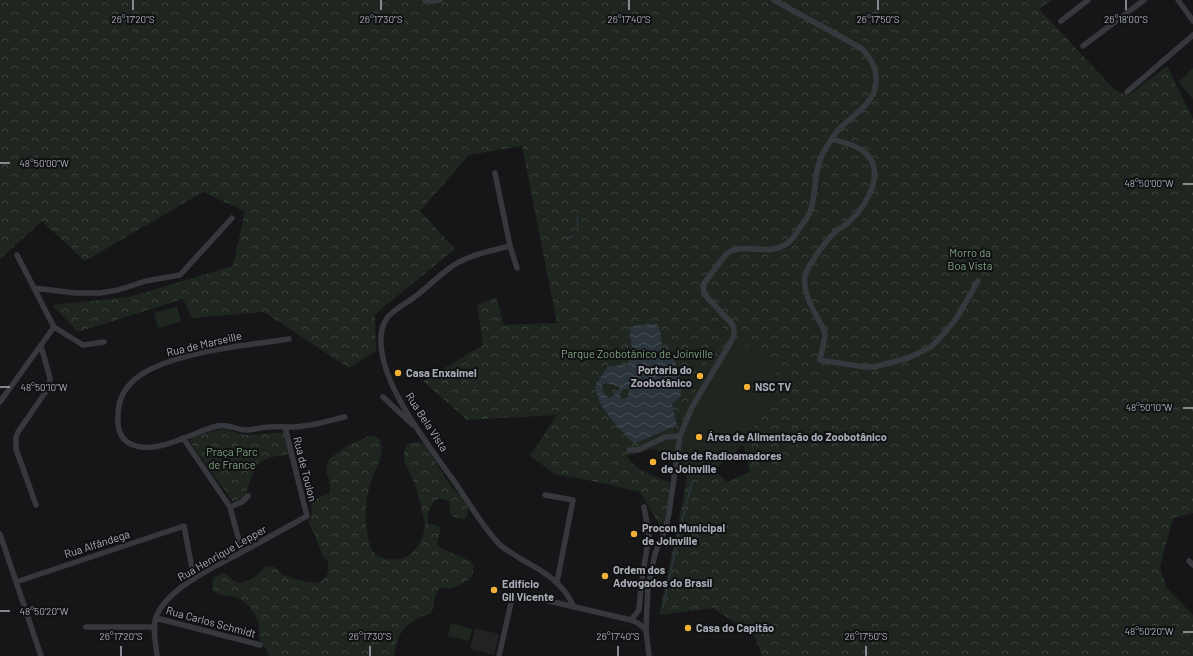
<svg xmlns="http://www.w3.org/2000/svg" width="1193" height="656" font-family="Barlow,sans-serif">
  <defs>
    <pattern id="forest-crowns" width="20" height="18" patternUnits="userSpaceOnUse"><rect width="20" height="18" fill="#1e261f"/><path d="M2 6a3 3 0 1 1 6 0M12 15a3 3 0 1 1 6 0" fill="none" stroke="#3c433d"/></pattern>
    <pattern id="water-waves" width="16" height="10" patternUnits="userSpaceOnUse"><rect width="16" height="10" fill="#2c353c"/><path d="M0 5q4-4 8 0t8 0" fill="none" stroke="#485056"/></pattern>
  </defs>
  <rect width="100%" height="100%" fill="#161618"/>
  <path fill="#222225" d="M475 628 499 634 494 655 470 649Z"/>
  <path fill="#1e261f" d="M1193 68V99L1178 82Z
    M177 306 181 322 158 328 154 313Z
    M679 310 716 323 777 369 771 398 743 445 714 470 687 476 669 453 652 449 627 456H619Z
    M451 623 472 629 469 641 448 636Z"/>
  <path fill="url(#forest-crowns)" d="M0 0H1052L1039 9 1115 90 1128 96 1167 66 1193 119V513L1173 518 1160 567 1166 587 1193 615V656H762L754 635 713 608 659 615 683 500 687 476 714 470 727 482 750 472 743 445 771 398 777 369 716 323 703 319 728 335V345L719 362 708 358 679 434 660 441 645 449 624 455 627 456C636 472 654 475 670 483L667 511 662 529 640 492 607 484 555 474 530 456 557 415 467 420 423 381 483 345 477 305 496 297 504 325 557 323 522 146 469 155 420 211 455 249 375 314 376 351 349 368 264 312 192 318 183 299 78 332 52 305 129 297 233 266 245 211 203 192 85 261 42 221 0 259Z
    M223 429 246 435 285 432 290 454C256 459 256 461 246 494L244 497 233 502 190 442 192 438 194 436Z
    M369 436 376 437 380 440C380 443 382 446 382 449 382 459 371 478 369 489 364 510 365 526 370 546 374 561 399 563 409 555 418 549 424 536 425 526 425 520 417 492 415 485 410 472 397 456 409 443L420 442 424 445 429 451 448 482 461 497 467 505 468 514 466 519H461L451 516 449 502C435 491 426 511 428 523L437 525 441 528 437 544 441 548 470 561 473 564C474 579 471 579 459 585 456 586 454 588 450 589 446 589 442 587 438 590 434 594 434 608 431 614 420 615 405 625 400 635 396 641 396 649 394 656H269C268 649 262 646 260 640 258 635 260 631 259 627 258 617 249 604 240 599 231 595 220 596 213 591L212 581 214 577 224 573C228 575 230 578 234 581 246 588 257 574 265 567 268 566 271 566 274 567 279 569 280 573 283 575 287 577 292 578 295 579 312 585 332 586 328 561L323 557 315 535 312 531 309 522 312 513 311 503 319 497 329 494C331 484 328 479 327 469 326 465 327 461 331 458 341 448 356 442 369 436Z"/>
  <path fill="url(#water-waves)" fill-rule="evenodd" d="M649 324H657L660 330 662 346 668 348C674 360 686 381 681 394 680 398 675 401 672 404L677 425 634 444 611 419 600 403 595 386 607 367 628 364 632 352 631 338 628 337 631 332 628 327ZM606 383 620 387 618 390H616L614 395 609 398 603 392 602 385ZM624 389H628L629 392 627 397 623 400 620 397V393Z"/>
  <g fill="none" stroke-linecap="round" stroke-linejoin="round">
    <path stroke="#2c353c" stroke-width="1.5" d="M577 217 578 227
      M566 238 573 236
      M663 607 679 533 692 482"/>
    <path stroke="#37383d" stroke-width="5.5" d="M425 0 432 1 440 0
      M1178 0 1193 21
      M1061 21 1088 0
      M1083 46 1144 0
      M1127 92 1193 35
      M832 139C842 142 854 144 863 151 888 170 867 205 849 222 845 226 838 229 834 233 827 240 807 266 805 276 802 294 816 314 824 330L825 336 820 360 865 367H874L908 358 931 347 941 337 956 319 978 281
      M495 173 510 246 517 268
      M510 246C494 250 477 253 461 261 444 269 431 285 416 296 407 303 394 309 387 318 385 321 383 326 382 329 372 378 432 449 458 487 471 506 483 527 499 544 505 550 514 554 521 559 544 572 563 582 574 607
      M17 255 54 327 83 345 104 342
      M34 288 75 293H100L118 290 146 281 180 275 232 218
      M289 339C248 345 159 353 131 383 122 392 118 404 118 416 117 429 120 440 133 445 157 455 193 432 217 426 227 423 236 430 246 430 254 430 262 427 270 427 281 426 292 428 303 426 317 425 331 420 345 417
      M383 397 413 425
      M0 402 54 327
      M183 438 230 507 242 552
      M629 450H638L665 437 680 436
      M545 495 573 500 557 582
      M36 505 16 449V437L18 432 49 387 50 378 41 346
      M230 507 242 502 248 496
      M0 534 41 656
      M1189 561 1193 565
      M16 582 184 526 194 579
      M156 618 260 645
      M631 620 639 610 641 586 648 541 649 535 644 507
      M86 627H155
      M157 656C156 644 152 628 156 617 167 588 215 567 240 553 262 541 284 529 307 516L285 427
      M499 656 511 603C514 598 516 596 523 595L631 620 638 623 646 630
      M649 656 646 630 648 587 655 554 666 527 669 513 680 436 692 407 732 340 734 334V329L732 324 704 294 703 285 726 254C744 240 769 259 789 242 794 238 797 232 800 227 805 221 810 214 812 206 816 189 814 172 822 155 827 146 833 135 840 128 851 117 868 107 874 92 880 76 873 59 861 48L774 0"/>
  </g>
  <path fill="none" stroke="#a8adb8" stroke-width="1.5" d="M133 10V0M381 10V0M629 10V0M878 10V0M1126 10V0M0 163H10M1183 184H1193M0 387H10M1183 408H1193M0 611H10M1183 632H1193M121 656V646M370 656V646M618 656V646M866 656V646"/>
  <g fill="#f2b134" stroke="#111113" stroke-width="1.5">
    <circle cx="398" cy="373" r="4"/>
    <circle cx="700" cy="376" r="4"/>
    <circle cx="747" cy="387" r="4"/>
    <circle cx="699" cy="437" r="4"/>
    <circle cx="653" cy="462" r="4"/>
    <circle cx="634" cy="534" r="4"/>
    <circle cx="605" cy="576" r="4"/>
    <circle cx="494" cy="590" r="4"/>
    <circle cx="688" cy="628" r="4"/>
  </g>
  <g text-anchor="middle" stroke-width="4" stroke-linejoin="round" paint-order="stroke">
    <g font-size="11" fill="#7fa381" stroke="#111113">
      <text x="970" y="257">Morro da<tspan x="970" dy="13">Boa Vista</tspan></text>
      <text x="637" y="358">Parque Zoobotânico de Joinville</text>
      <text x="232" y="456">Praça Parc<tspan x="232" dy="13">de France</tspan></text>
    </g>
    <g font-size="11" fill="#a8adb8" stroke="#111113">
      <text transform="translate(204 344) rotate(-13)" y="4">Rua de Marseille</text>
      <text transform="translate(427 422) rotate(57)" y="4">Rua Bela Vista</text>
      <text transform="translate(305 469) rotate(76)" y="4">Rua de Toulon</text>
      <text transform="translate(97 544) rotate(-18)" y="4">Rua Alfândega</text>
      <text transform="translate(222 553) rotate(-30)" y="4">Rua Henrique Lepper</text>
      <text transform="translate(211 622) rotate(15)" y="4">Rua Carlos Schmidt</text>
    </g>
    <g font-size="11" font-weight="bold" fill="#a8adb8" stroke="#111113" text-anchor="start">
      <text x="692" y="374" text-anchor="end">Portaria do<tspan x="692" dy="13">Zoobotânico</tspan></text>
      <text x="406" y="377">Casa Enxaimel</text>
      <text x="755" y="391">NSC TV</text>
      <text x="707" y="441">Área de Alimentação do Zoobotânico</text>
      <text x="661" y="460">Clube de Radioamadores<tspan x="661" dy="13">de Joinville</tspan></text>
      <text x="642" y="532">Procon Municipal<tspan x="642" dy="13">de Joinville</tspan></text>
      <text x="613" y="574">Ordem dos<tspan x="613" dy="13">Advogados do Brasil</tspan></text>
      <text x="502" y="588">Edifício<tspan x="502" dy="13">Gil Vicente</tspan></text>
      <text x="696" y="632">Casa do Capitão</text>
    </g>
  </g>
  <g font-size="10" text-anchor="middle" fill="#a8adb8" stroke="#111113" stroke-width="4" stroke-linejoin="round" paint-order="stroke">
    <text x="133" y="23">26°17'20"S</text>
    <text x="381" y="23">26°17'30"S</text>
    <text x="629" y="23">26°17'40"S</text>
    <text x="878" y="23">26°17'50"S</text>
    <text x="1126" y="23">26°18'00"S</text>
    <text x="44" y="167">48°50'00"W</text>
    <text x="1149" y="187">48°50'00"W</text>
    <text x="44" y="391">48°50'10"W</text>
    <text x="1149" y="411">48°50'10"W</text>
    <text x="44" y="615">48°50'20"W</text>
    <text x="1149" y="635">48°50'20"W</text>
    <text x="121" y="640">26°17'20"S</text>
    <text x="370" y="640">26°17'30"S</text>
    <text x="618" y="640">26°17'40"S</text>
    <text x="866" y="640">26°17'50"S</text>
  </g>
</svg>
